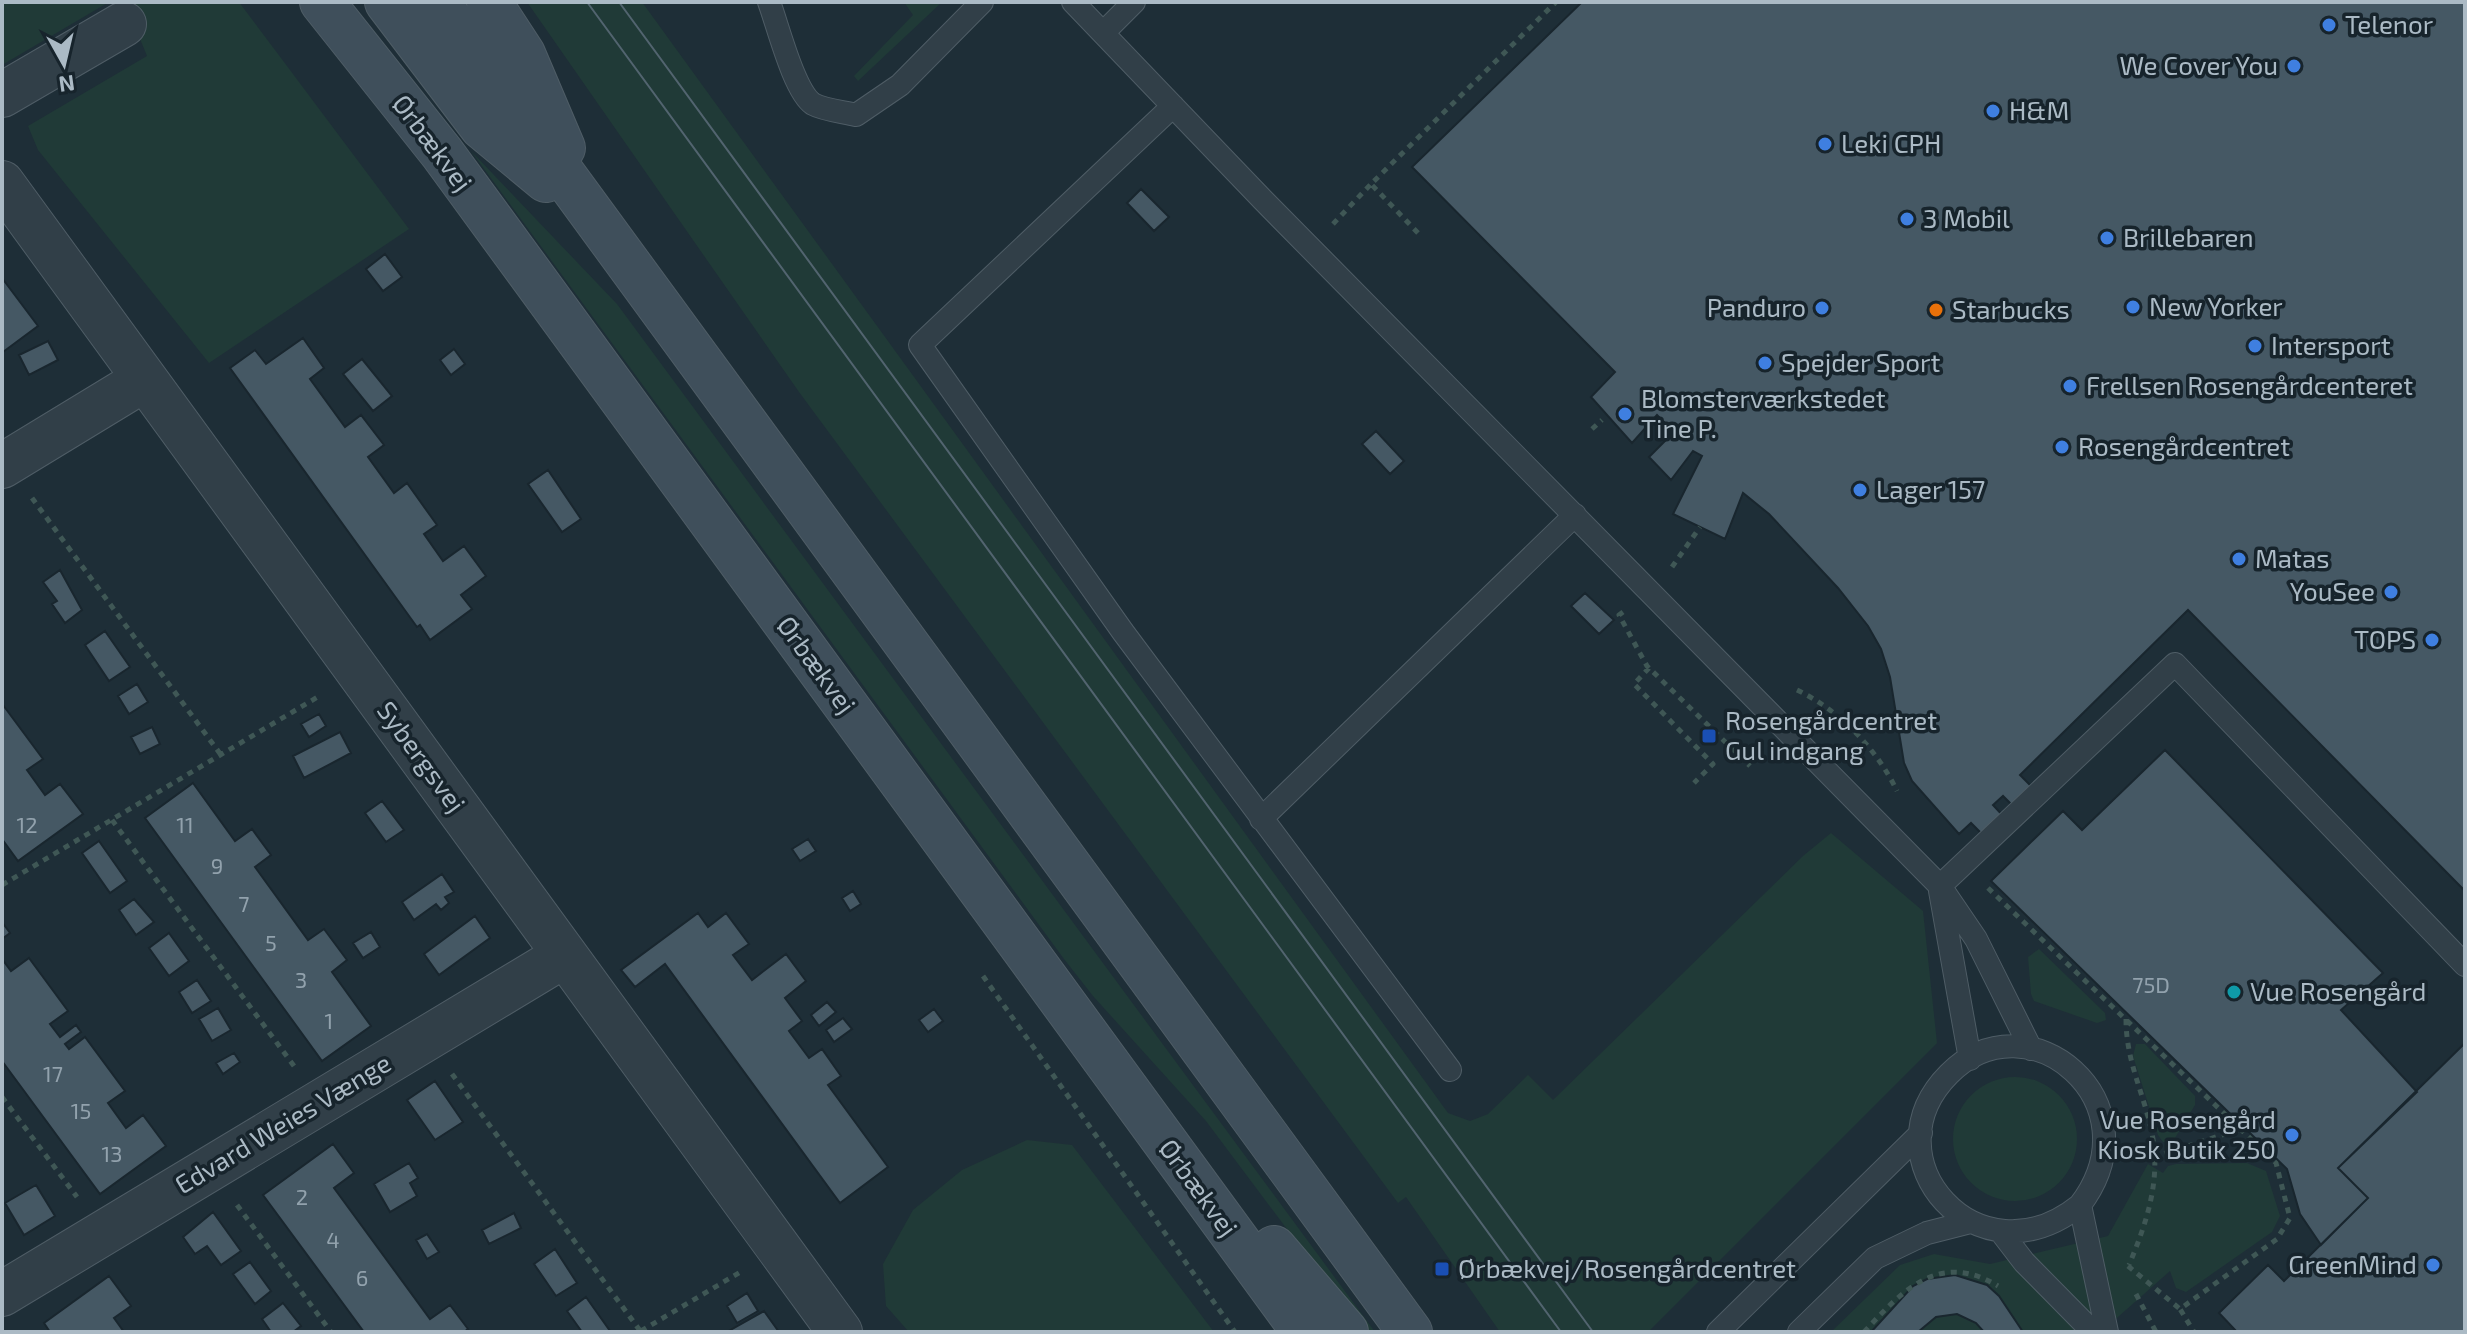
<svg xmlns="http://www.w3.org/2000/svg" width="2467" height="1334" font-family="'Exo 2',sans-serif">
  <rect width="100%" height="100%" fill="#1e2e37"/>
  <path fill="#203a37" d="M2 2H109L2 65Z
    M125 2H239L409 229 209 363 38 150 28 126 147 56Z
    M527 2H642L1448 1113 1470 1121 1488 1114 1528 1075 1553 1100 1803 856 1831 833 1923 911 1937 1043 1648 1332H1500L1406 1197 1398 1203 799 392Z
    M904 2H942L858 81 854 76 913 15Z
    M471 151 617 304 1375 1332H1364L1206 1121 1093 996 1064 959Z
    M2039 949 2105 1013 2106 1020 2097 1023 2034 1001 2031 994 2028 957Z
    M2136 1044H2145L2195 1096V1105L2172 1143 2163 1142 2158 1135 2133 1056Z
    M1953 1139a62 62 0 1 1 124 0a62 62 0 1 1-124 0Z
    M1027 1140 1072 1145 1214 1332H909L886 1306 883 1264 913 1210 962 1170Z
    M2247 1163 2266 1171 2280 1216 2272 1232 2186 1292 2176 1288 2170 1271 2101 1332H1831L1900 1265 1934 1254 1990 1264 2108 1236 2148 1164 2163 1173 2168 1166 2176 1164Z"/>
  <path fill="#455864" stroke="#19262e" stroke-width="2" d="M1582 2H2465V891L2188 610 2020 775 2036 791 2017 810 2003 796 1993 805 2006 819 1987 839 1971 823 1959 834 1912 781 1904 763 1890 677 1881 649 1868 626 1838 588 1769 514 1743 493 1725 539 1673 514 1702 456 1693 451 1671 480 1649 457 1674 432 1657 415 1632 443 1591 397 1615 372 1412 167Z
    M1141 189 1169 217 1154 231 1127 203Z
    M385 254 402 277 383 291 366 269Z
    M2 278 38 326 3 352 2 351Z
    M303 338 324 368 310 379 345 427 361 415 384 445 368 457 394 493 407 483 437 525 424 534 443 561 464 546 486 576 461 595 472 609 430 640 420 625 417 627 230 368 255 350 266 364Z
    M48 341 58 360 29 375 19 355Z
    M454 349 465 364 451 375 440 360Z
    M362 359 392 396 373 411 343 374Z
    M1376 431 1404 461 1390 474 1362 444Z
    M548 470 581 519 562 532 528 484Z
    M60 570 82 610 65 623 52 604 57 601 43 582Z
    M1585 593 1614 620 1599 634 1571 606Z
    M105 631 130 667 109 681 85 645Z
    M137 684 148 702 129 714 118 696Z
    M3 705 43 759 27 770 45 795 60 784 83 814 18 861 2 839Z
    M319 714 326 726 309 737 301 724Z
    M152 727 160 744 140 754 131 737Z
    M340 732 351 753 304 778 293 756Z
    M2165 750 2383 973 2341 1010 2417 1092 2338 1168 2368 1198 2321 1245 2300 1214 2287 1169 1991 881 2063 811 2082 830Z
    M193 783 235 841 252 829 271 855 255 867 308 940 324 929 347 960 332 972 371 1026 322 1061 145 818Z
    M382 801 404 830 386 842 365 813Z
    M808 839 816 851 800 861 792 849Z
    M99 841 127 881 110 893 82 853Z
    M442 874 454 892 445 897 449 903 441 910 436 904 414 920 402 902Z
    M853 891 861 904 850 911 842 898Z
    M134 899 154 922 136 935 119 910Z
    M698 913 708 927 726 913 749 944 733 955 752 980 786 954 806 981 785 998 802 1021 789 1031 809 1058 822 1049 841 1076 828 1085 888 1167 840 1203 665 964 635 987 621 970Z
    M475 916 490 938 439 975 424 954Z
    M2 922 10 933 2 939Z
    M371 932 380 947 363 958 353 943Z
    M169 933 189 961 169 976 149 948Z
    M29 958 68 1011 50 1024 60 1037 76 1025 81 1032 65 1044 69 1049 85 1037 125 1091 108 1103 126 1128 143 1115 166 1146 100 1194 2 1061V959L11 971Z
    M197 980 211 1001 192 1013 179 992Z
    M827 1002 836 1012 819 1026 811 1015Z
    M218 1008 231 1030 212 1041 199 1019Z
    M934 1009 943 1021 928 1032 919 1020Z
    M843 1018 852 1029 834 1042 826 1030Z
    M2465 1043V1332H2237L2219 1313 2268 1265 2284 1281 2368 1198 2338 1168Z
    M234 1053 240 1062 223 1074 216 1063Z
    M435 1081 463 1122 435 1140 407 1100Z
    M333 1144 354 1173 334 1188 430 1319 450 1305 468 1329 464 1332H364L263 1195Z
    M409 1163 418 1178 410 1183 417 1196 390 1212 374 1184Z
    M36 1185 55 1216 24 1235 5 1203Z
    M213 1212 241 1251 221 1265 207 1246 195 1254 183 1237Z
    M514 1213 521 1228 489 1244 482 1230Z
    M427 1234 439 1252 427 1259 416 1240Z
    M555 1249 577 1283 556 1296 534 1264Z
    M250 1262 271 1291 255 1304 233 1274Z
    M1955 1275 1987 1285 1999 1296 2023 1332H1984L1976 1323 1957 1314 1936 1317 1918 1332H1871L1913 1286 1927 1279Z
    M109 1276 131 1306 114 1318 124 1332H50L44 1323Z
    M747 1293 758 1311 737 1323 727 1306Z
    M586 1297 610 1331 608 1332H582L567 1311Z
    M283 1303 301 1326 293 1332H271L262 1319Z
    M764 1311 779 1332H727Z"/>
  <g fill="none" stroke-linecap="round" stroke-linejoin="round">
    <defs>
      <path id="lane" d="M769 2C778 26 794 91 813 104 824 110 844 112 856 115L900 85 982 2
        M1073 2 1263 200 1940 886 1976 939 2031 1049
        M1104 32 1134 2
        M1173 106 920 345 1123 632 1450 1070
        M1261 819 1575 515
        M1940 886 2175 664 2465 965
        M1940 891 1970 1059
        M2080 1205C1978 1287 1865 1158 1949 1074 2028 994 2158 1102 2080 1205L2107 1332
        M2001 1232 2024 1262 2093 1332
        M1718 1332 1921 1133
        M1799 1332 1875 1258 1927 1233 1970 1222"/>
      <path id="street" d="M2 95 124 24
        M2 183 840 1332
        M2 466 145 379
        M2 1294 565 955"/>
      <path id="secondary" d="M322 2 442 153 1304 1332
        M387 2 482 127 546 180
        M437 2 1410 1332
        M489 2 523 54 563 148
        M1274 1248 1346 1332"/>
    </defs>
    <use href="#lane" stroke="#4f5d66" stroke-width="24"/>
    <use href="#street" stroke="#4f5d66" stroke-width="46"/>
    <use href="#secondary" stroke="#4f5d66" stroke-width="46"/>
    <path stroke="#3f5755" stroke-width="5" stroke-dasharray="6 6" stroke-linecap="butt" d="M1333 224 1371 184
      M1418 233 1371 184 1556 2
      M1592 429 1602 420
      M32 498 221 755
      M1672 567 1700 527
      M1623 612 1619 615 1647 666 1750 766
      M1649 668 1634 684 1713 764 1694 783
      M1797 690C1839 710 1877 749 1897 791
      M112 820 294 1066
      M2 885 321 695
      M1988 888 2276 1163 2290 1218 2277 1239 2180 1309 2194 1332
      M983 976 1235 1332
      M2126 1019C2126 1064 2146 1097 2153 1139 2160 1184 2146 1224 2129 1265
      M452 1074 641 1332
      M2 1097 77 1197
      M2153 1157 2241 1129
      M237 1205 331 1332
      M2128 1266 2180 1309
      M2136 1294 2156 1332
      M641 1331 742 1271
      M1864 1332C1902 1291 1939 1250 1998 1286"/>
    <use href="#lane" stroke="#313f48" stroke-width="22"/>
    <use href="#street" stroke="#313f48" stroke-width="44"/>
    <use href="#secondary" stroke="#3f4f5b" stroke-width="44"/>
    <path stroke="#52646f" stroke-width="2" d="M587 2 1561 1332
      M619 2 1593 1332"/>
  </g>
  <g fill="#3f7fe0" stroke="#17242c" stroke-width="3">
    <circle cx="2329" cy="25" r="8"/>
    <circle cx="2294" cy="66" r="8"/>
    <circle cx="1993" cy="111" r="8"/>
    <circle cx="1825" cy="144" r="8"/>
    <circle cx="1907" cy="219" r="8"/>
    <circle cx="2107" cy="238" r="8"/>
    <circle cx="2133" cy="307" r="8"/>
    <circle cx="1822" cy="308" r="8"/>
    <circle cx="2255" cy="346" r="8"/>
    <circle cx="1765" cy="363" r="8"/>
    <circle cx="2070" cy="386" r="8"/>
    <circle cx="1625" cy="414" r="8"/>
    <circle cx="2062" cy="447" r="8"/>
    <circle cx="1860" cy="490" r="8"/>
    <circle cx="2239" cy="559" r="8"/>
    <circle cx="2391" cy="592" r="8"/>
    <circle cx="2432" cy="640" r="8"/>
    <circle cx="2292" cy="1135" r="8"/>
    <circle cx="2433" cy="1265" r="8"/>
  </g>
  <circle fill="#e8710a" stroke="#17242c" stroke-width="3" cx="1936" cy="310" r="8"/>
  <g fill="#1a4fb4" stroke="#17242c" stroke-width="3">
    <rect x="1701" y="728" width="16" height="16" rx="4"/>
    <rect x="1434" y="1261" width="16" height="16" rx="4"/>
  </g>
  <circle fill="#0f9aa8" stroke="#17242c" stroke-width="3" cx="2234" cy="992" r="8"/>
  <g text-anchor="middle" stroke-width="7" stroke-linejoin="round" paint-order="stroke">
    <g font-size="22" fill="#92a2ad">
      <text x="27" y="833">12</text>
      <text x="185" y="833">11</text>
      <text x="217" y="874">9</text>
      <text x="244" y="912">7</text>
      <text x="271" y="951">5</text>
      <text x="301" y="988">3</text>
      <text x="2151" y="993">75D</text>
      <text x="329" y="1029">1</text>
      <text x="53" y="1082">17</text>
      <text x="81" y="1119">15</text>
      <text x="112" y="1162">13</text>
      <text x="302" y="1205">2</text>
      <text x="333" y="1248">4</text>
      <text x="362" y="1286">6</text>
    </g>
    <g font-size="26" fill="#abbac5" stroke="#17242c" text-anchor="start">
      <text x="2345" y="34">Telenor</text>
      <text x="2278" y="75" text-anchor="end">We Cover You</text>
      <text x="2009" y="120">H&amp;M</text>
      <text x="1841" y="153">Leki CPH</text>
      <text x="1923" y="228">3 Mobil</text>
      <text x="2123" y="247">Brillebaren</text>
      <text x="2149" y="316">New Yorker</text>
      <text x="1806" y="317" text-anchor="end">Panduro</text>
      <text x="1952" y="319">Starbucks</text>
      <text x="2271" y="355">Intersport</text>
      <text x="1781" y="372">Spejder Sport</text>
      <text x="2086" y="395">Frellsen Rosengårdcenteret</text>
      <text x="1641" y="408">Blomsterværkstedet<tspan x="1641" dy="30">Tine P.</tspan></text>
      <text x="2078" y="456">Rosengårdcentret</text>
      <text x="1876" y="499">Lager 157</text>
      <text x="2255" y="568">Matas</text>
      <text x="2375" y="601" text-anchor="end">YouSee</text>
      <text x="2416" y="649" text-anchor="end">TOPS</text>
      <text x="1725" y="730">Rosengårdcentret<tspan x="1725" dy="30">Gul indgang</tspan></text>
      <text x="2250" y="1001">Vue Rosengård</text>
      <text x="2276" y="1129" text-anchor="end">Vue Rosengård<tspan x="2276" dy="30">Kiosk Butik 250</tspan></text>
      <text x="2417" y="1274" text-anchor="end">GreenMind</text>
      <text x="1458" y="1278">Ørbækvej/Rosengårdcentret</text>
    </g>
    <g font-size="26" fill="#abbac5" stroke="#17242c">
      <text transform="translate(432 143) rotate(53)" y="9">Ørbækvej</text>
      <text transform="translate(816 665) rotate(54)" y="9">Ørbækvej</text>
      <text transform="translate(421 757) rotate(54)" y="9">Sybergsvej</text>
      <text transform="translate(283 1124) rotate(-31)" y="9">Edvard Weies Vænge</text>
      <text transform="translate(1198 1188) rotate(54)" y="9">Ørbækvej</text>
    </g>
  </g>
  <rect width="2467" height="1334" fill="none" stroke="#abbac5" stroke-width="8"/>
  <g transform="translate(64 64) rotate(172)" stroke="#17242c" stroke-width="6" paint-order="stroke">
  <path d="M0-6L14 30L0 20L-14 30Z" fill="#abbac5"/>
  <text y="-12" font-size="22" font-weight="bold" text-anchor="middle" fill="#abbac5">N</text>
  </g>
</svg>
